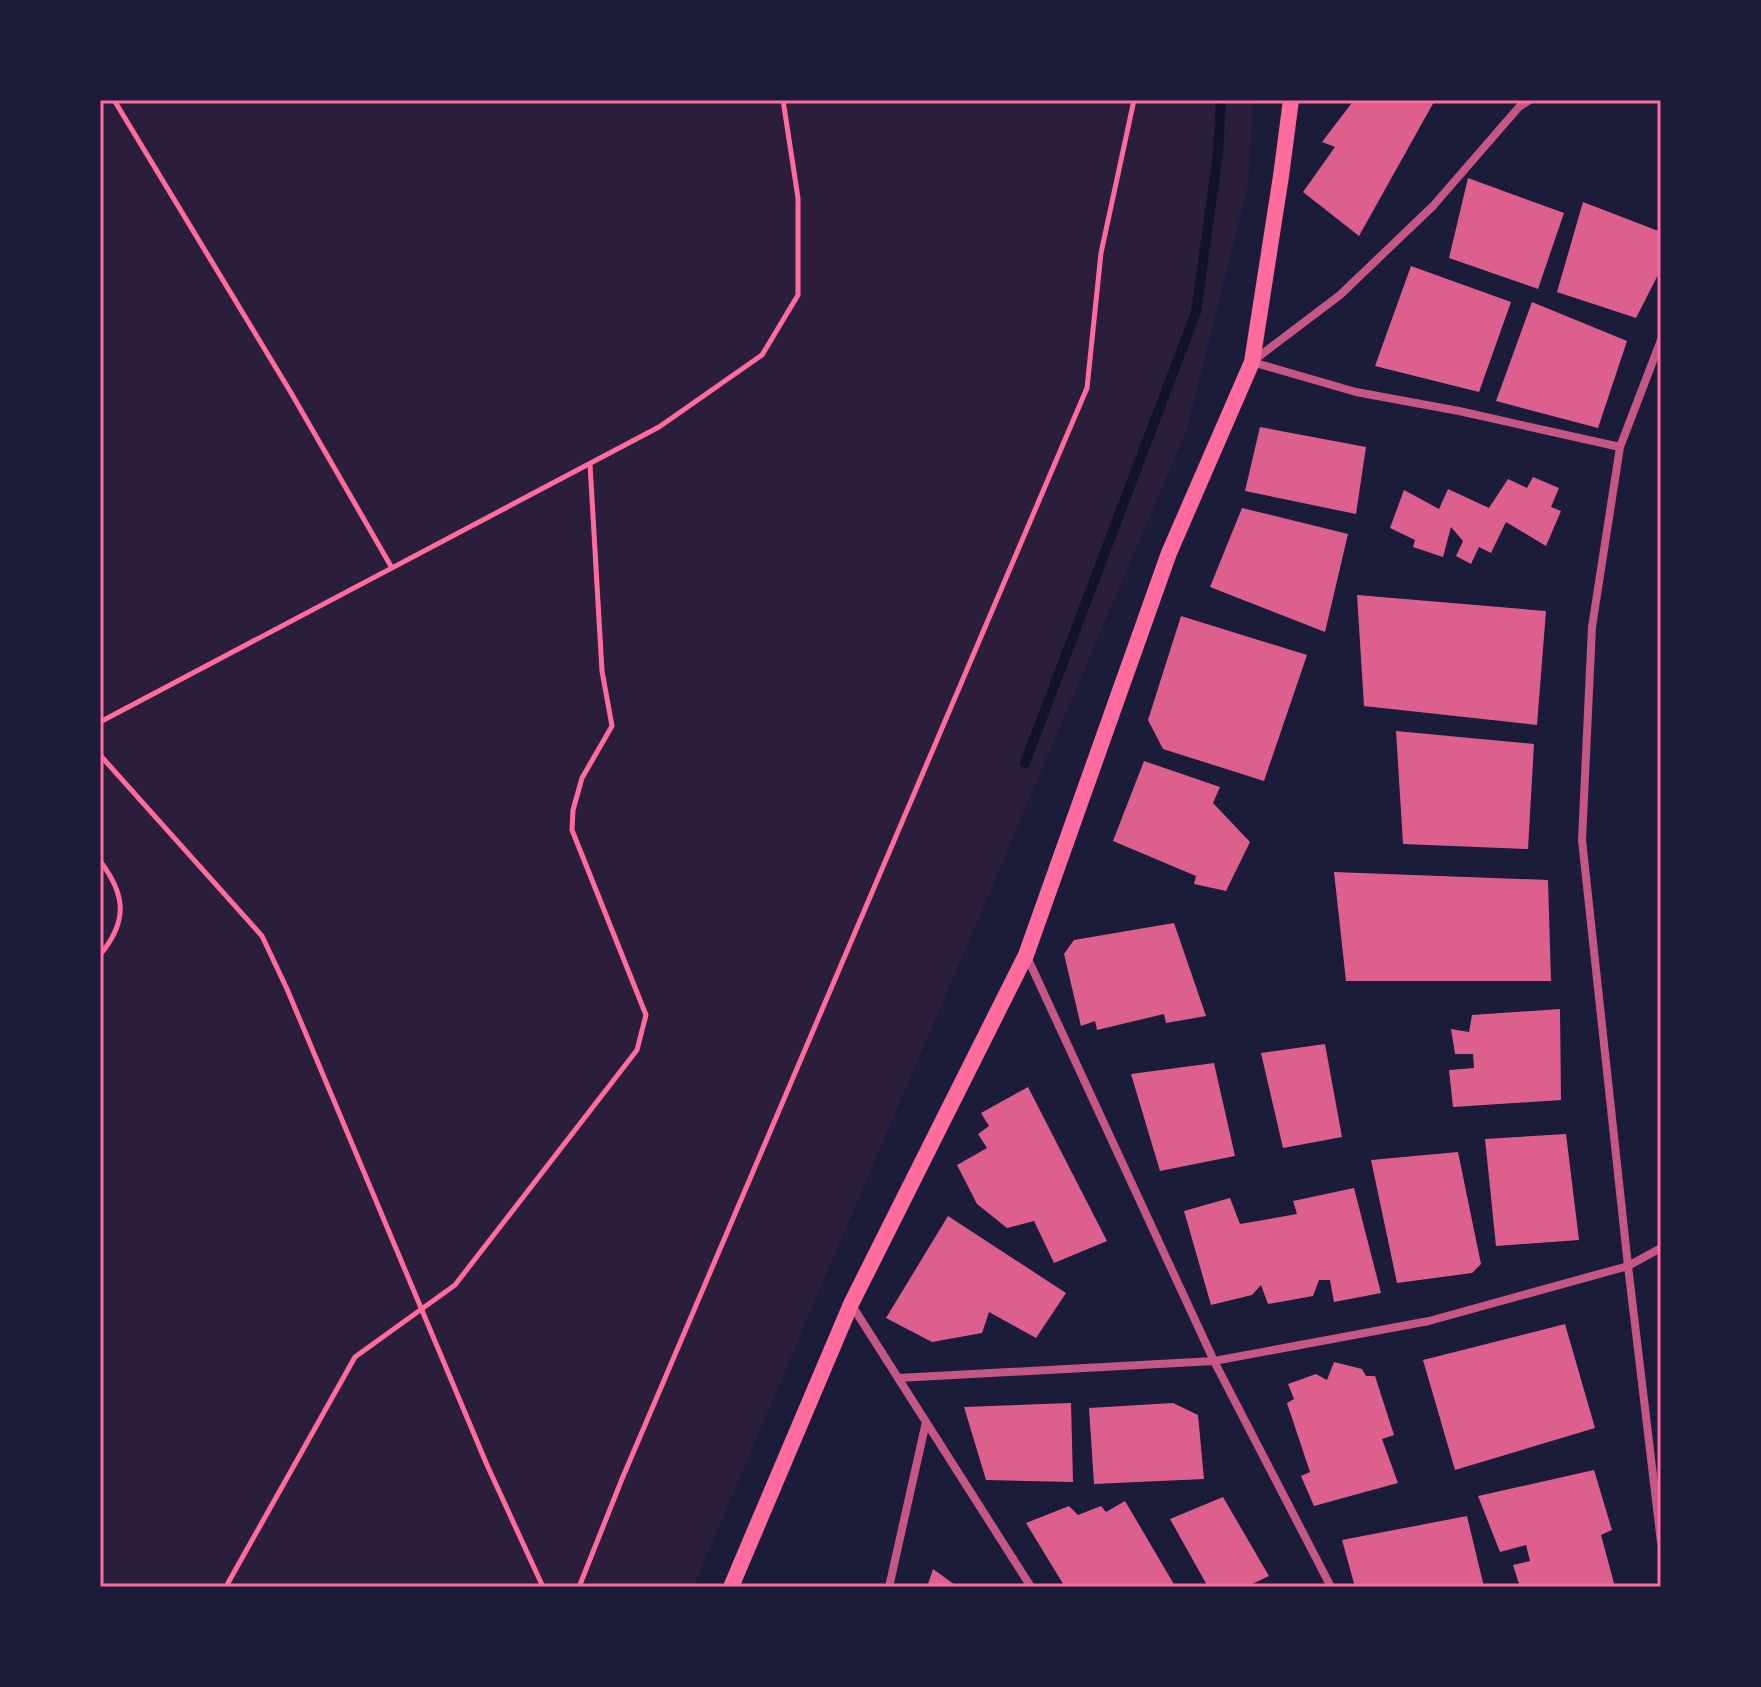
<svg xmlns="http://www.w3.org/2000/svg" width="1761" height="1687" font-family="'Titillium Web',sans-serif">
  <rect width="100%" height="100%" fill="#1b1b3a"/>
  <path fill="#2a1e3b" d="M100 100H1253L1248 186 1186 432 693 1587H100Z"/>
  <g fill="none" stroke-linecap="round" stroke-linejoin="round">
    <path stroke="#12122b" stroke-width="10" d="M1025 763 1196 312 1218 153 1221 100"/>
  </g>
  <path fill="#dd5f8e" d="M1354 100H1435L1359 236 1303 192 1335 147 1322 142Z
    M1468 178 1564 213 1538 289 1449 258Z
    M1583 202 1661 232V269L1636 318 1557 292Z
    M1411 266 1511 302 1479 392 1375 366Z
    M1532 302 1627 341 1598 428 1496 401Z
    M1260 427 1366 447 1356 514 1245 491Z
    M1533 477 1559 488 1551 507 1561 511 1546 546 1506 522 1491 553 1479 547 1471 564 1456 556 1463 541 1451 527 1443 557 1413 547 1415 540 1390 528 1404 490 1439 509 1448 489 1489 508 1508 479 1527 488Z
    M1242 508 1348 534 1325 632 1210 587Z
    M1357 595 1546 611 1537 725 1364 706Z
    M1181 616 1307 655 1264 781 1163 749 1148 720Z
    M1396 731 1534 744 1528 849 1403 844Z
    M1144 761 1220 787 1213 803 1250 842 1226 891 1194 884 1196 876 1113 841Z
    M1334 872 1548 880 1551 981H1346Z
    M1174 923 1206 1016 1166 1023 1164 1014 1097 1030 1095 1021 1081 1026 1064 954 1074 940Z
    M1560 1009 1561 1100 1453 1107 1449 1070 1474 1068 1473 1054H1455L1451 1029 1469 1032 1472 1015Z
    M1325 1044 1342 1137 1283 1148 1261 1053Z
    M1214 1063 1235 1156 1160 1171 1131 1074Z
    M1028 1087 1107 1241 1054 1263 1034 1221 1007 1228 977 1204 957 1165 987 1148 978 1134 989 1126 981 1113Z
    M1566 1134 1579 1240 1496 1246 1485 1139Z
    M1458 1152 1481 1264 1472 1273 1397 1283 1371 1160Z
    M1354 1188 1381 1293 1334 1302 1330 1280H1319L1313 1296 1268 1304 1261 1285 1252 1295 1211 1305 1184 1211 1230 1198 1240 1224 1297 1214 1293 1201Z
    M948 1216 1066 1293 1036 1338 989 1312 982 1333 932 1342 886 1318Z
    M1565 1324 1595 1428 1455 1470 1423 1360Z
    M1334 1362 1362 1369 1366 1376H1375L1394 1435 1382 1439 1398 1483 1314 1506 1301 1476 1310 1472 1287 1403 1294 1399 1288 1384 1316 1374 1327 1380Z
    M1071 1403 1073 1482 986 1480 964 1407Z
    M1173 1403 1198 1415 1204 1479 1094 1484 1089 1408Z
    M1594 1470 1612 1530 1601 1535 1615 1587H1520L1513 1565 1530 1561 1526 1545 1500 1552 1478 1496Z
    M1223 1497 1269 1576 1246 1587H1208L1170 1519Z
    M1125 1501 1175 1586 1065 1587 1026 1523 1069 1506 1078 1515 1101 1506 1106 1512Z
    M1467 1516 1484 1587H1355L1342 1540Z
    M933 1569 958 1587H927Z"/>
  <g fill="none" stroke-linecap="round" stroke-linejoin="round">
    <path stroke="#ff6b9d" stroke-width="5" d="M114 100 290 391 392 568
      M100 722 659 427 762 355 798 295V198L783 100
      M100 755 262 936 287 989 487 1465 543 1587
      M100 861C126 895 128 921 100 955
      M227 1587 228 1583 355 1357 455 1285 637 1050 646 1015 572 830 573 810 582 778 612 726 602 671 590 464
      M579 1587 622 1479 1087 388 1101 253 1134 100"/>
    <path stroke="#c65784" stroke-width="8" d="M1661 340 1620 447 1592 627 1582 840 1628 1266 1661 1542
      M1253 361 1340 295 1433 206 1519 107 1530 100
      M1252 362 1356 392 1459 411 1620 447
      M1027 957 1214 1361 1331 1587
      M851 1304 1031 1587
      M898 1378 1214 1361 1429 1321 1628 1266 1661 1248
      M889 1587 926 1422"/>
    <path stroke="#ff6b9d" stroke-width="16" d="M731 1587 851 1304 1026 955 1169 553 1252 362 1281 176 1291 100"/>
  </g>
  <rect width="1761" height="1687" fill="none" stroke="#1b1b3a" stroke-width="204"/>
  <rect x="102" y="102" width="1557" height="1483" fill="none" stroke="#ff6b9d" stroke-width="3"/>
</svg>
